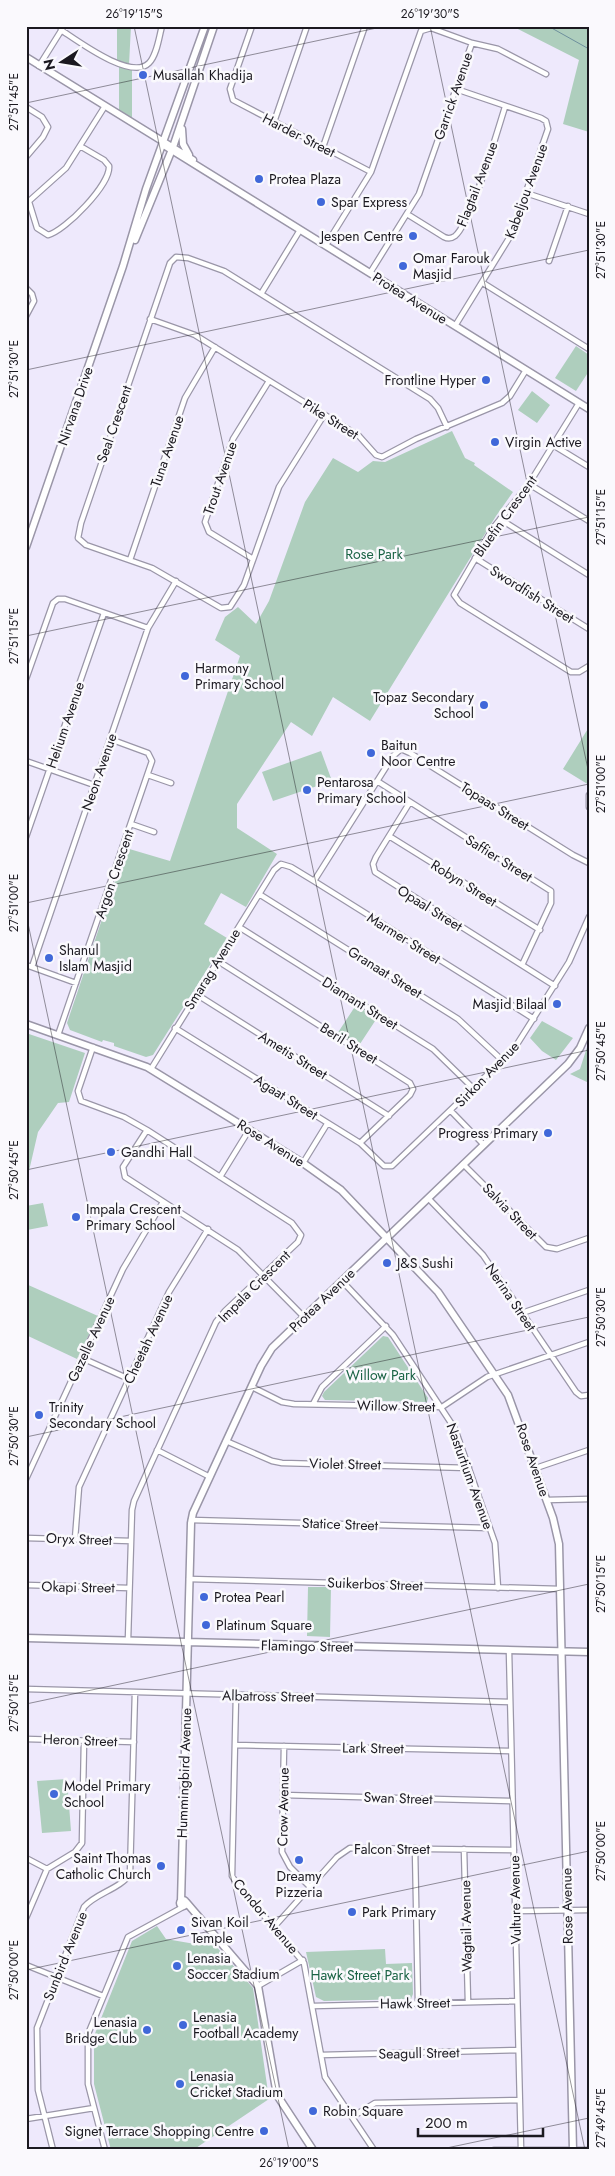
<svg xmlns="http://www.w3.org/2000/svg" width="615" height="2176" font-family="Jost,sans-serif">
  <rect width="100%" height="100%" fill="#eee9fc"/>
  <path fill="#aecebd" d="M117 26H131L129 65 117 61Z
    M512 26H589V132L563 124 579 60Z
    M119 65 132 70V121L119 112Z
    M576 346 589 355V371L576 391 555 378Z
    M532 391 550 405 537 423 518 410Z
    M452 431 465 458 475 463 474 465 513 492 496 516 370 721 333 697 312 736 291 722 237 804V828L277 854 246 907 221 893 204 924 227 938 153 1055 146 1057 114 1046V1043L103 1040 102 1042 70 1030 67 1023 126 848 170 861 240 656 215 640 225 617 238 607 256 624 269 601 305 502 333 458 358 472 373 461 385 462Z
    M589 727V785L563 769Z
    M321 751 332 781 273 801 262 772Z
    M356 1005 377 1018 358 1047 337 1034Z
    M542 1021 573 1038 556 1060 542 1051 530 1038Z
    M26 1033 85 1053 69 1102 58 1103 38 1132 26 1184Z
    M589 1041V1083L570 1074 580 1069Z
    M43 1203 48 1226 27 1230 26 1206Z
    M26 1284 98 1316 77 1359 26 1335Z
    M383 1336 388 1337 428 1398 427 1402 325 1400 322 1396 324 1392Z
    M308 1587H331L330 1637 307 1636Z
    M67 1779 71 1831 42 1833 37 1781Z
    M157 1926 166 1939 195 1944 206 1935 253 1988 269 2099 193 2150H111L94 2084V2036L132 1941Z
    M385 1949 386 1964 412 1963 413 1994 411 1999 324 2001 316 1997 306 1952Z"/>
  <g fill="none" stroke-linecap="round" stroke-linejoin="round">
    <path stroke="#6e909d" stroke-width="1" d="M548 26 589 49"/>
    <defs>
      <path id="street" d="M252 26 230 89 233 100 371 172
        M61 30C78 41 131 81 149 63 157 55 159 37 162 26
        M472 43 498 49 546 74
        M39 66 64 26
        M26 107 42 117 48 127 43 137 26 157
        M274 122 307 26
        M323 147 365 26
        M526 193 589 214
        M28 202 66 168 105 106
        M29 202 37 228 48 235C65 231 111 184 109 166L104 160 80 146
        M407 214 444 237C448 239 451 239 455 236 471 223 497 132 505 107
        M326 245 371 172 421 31 431 28 472 43 419 194 370 273
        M549 261 568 206
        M483 283 589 349
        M26 288 32 294 34 301 26 316
        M261 294 300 230
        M150 319 195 335 359 436 376 455 382 457 416 439 502 403 510 396 526 370
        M455 326 511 235 548 129 546 121 541 118 456 89
        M579 403 529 484 493 528 454 595 460 603 571 672H579L589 666
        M324 415 279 487 244 585 230 607 221 608 152 568 86 545 78 538 81 523 170 263 176 257 188 258 224 271 430 399 438 408 447 427
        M553 445 589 467
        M529 484 589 521
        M500 519 589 575
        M475 558 589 629
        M253 559 209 532 205 522 233 439 269 381
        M130 560 185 398 215 347
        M26 679 53 603 58 599H65L148 628
        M26 761 94 785
        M148 775 171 783
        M377 781 551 891V903L522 965
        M589 795V807
        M410 802 376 857 373 864 375 872 555 986
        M131 824 154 832
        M389 836 540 930
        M26 837 104 613
        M314 881 393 756 401 749 410 753 573 855 589 863
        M259 894 458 1019 503 1061
        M239 927 433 1049 474 1089
        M218 961 410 1083 413 1089 410 1095 360 1143
        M26 965 76 983
        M32 967 148 628 176 581
        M196 994 389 1116
        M175 1028 360 1143 384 1166H392L514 1049 569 962 589 917
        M58 1035 152 761 148 753 110 739
        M93 1047 78 1091 81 1101 124 1117 147 1130 292 1223 301 1235 298 1242 225 1311 216 1322 134 1501 132 1510 128 1640
        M151 1069 274 870 281 864 291 867 314 881 534 1019
        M451 1111 484 1145
        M147 1130 123 1167 125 1177 238 1250 305 1318
        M303 1163 327 1124
        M463 1164 546 1247 557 1249 589 1238
        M220 1177 249 1130
        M428 1198 483 1255 576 1392 581 1396 589 1395
        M342 1281 393 1335 455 1429 495 1543 498 1588
        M522 1313 589 1290
        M82 1358 129 1379
        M252 1387 282 1402 294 1404 442 1407 487 1377 589 1342
        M313 1404 322 1387 386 1326
        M226 1441 272 1461 282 1463 469 1468
        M157 1450 210 1477
        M536 1468 589 1450
        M26 1479 123 1269 163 1202
        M547 1500 589 1499
        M191 1520 489 1528
        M26 1538 131 1541
        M75 1539 79 1487 169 1292 208 1229
        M189 1579 560 1589
        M26 1585 129 1588
        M509 1651 521 2149
        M26 1689 510 1702
        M236 1695 232 1876 237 1884 304 1963 325 2077 374 2150
        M26 1739 134 1742
        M235 1745 511 1751
        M284 1746 282 1852 290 1867 310 1887
        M283 1795 512 1801
        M415 1848 418 2003
        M464 1849 468 2002
        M26 1858 47 1869
        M515 1911 589 1910
        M26 1918 47 1869 75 1852 82 1843 84 1741
        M274 1927 337 1857 350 1848 514 1850
        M26 1965 103 1996
        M258 1986 303 1960
        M313 2006 517 2001
        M321 2055 518 2050
        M352 2117 375 2103 519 2100
        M26 2119 94 2108
        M53 2150 38 2090 37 2028 84 1907C96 1893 120 1889 130 1874L135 1692
        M105 2150 88 2084V2034L128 1937 183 1907
        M494 2150H589"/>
      <path id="secondary" d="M26 57 193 160
        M182 129 183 144 189 155
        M162 144 589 409
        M135 240 173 147 214 26
        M26 547 123 266 146 189 205 26
        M26 1024 147 1067 303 1163 341 1190 438 1292 508 1395 553 1518 559 1544 573 2150
        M26 1638 589 1652
        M180 1903a3 3 0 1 1 6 0a3 3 0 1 1-6 0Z
        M181 1902 191 1523 193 1513 261 1366 272 1348 568 1064 580 1048 589 1028
        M186 1902 258 1986 277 2095 313 2150"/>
    </defs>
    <use href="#street" stroke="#9a96a8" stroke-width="7"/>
    <use href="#secondary" stroke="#9a96a8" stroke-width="9"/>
    <use href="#street" stroke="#fff" stroke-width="4.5"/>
    <use href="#secondary" stroke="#fff" stroke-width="6"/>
  </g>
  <path fill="none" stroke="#1b1920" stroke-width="1" stroke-opacity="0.45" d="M134 26 585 2150M430 26 589 774M26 103 386 26M26 370 589 250M26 636 589 517M26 903 589 784M26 914 289 2150M26 1170 589 1050M26 1437 589 1317M26 1704 589 1584M26 1970 589 1851M437 2150 589 2118"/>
  <g fill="#4068d9" stroke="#faf9fd" stroke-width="2">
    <circle cx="143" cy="75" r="5"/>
    <circle cx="259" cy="179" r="5"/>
    <circle cx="321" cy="202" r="5"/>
    <circle cx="413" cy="236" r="5"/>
    <circle cx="403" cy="266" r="5"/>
    <circle cx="486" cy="380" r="5"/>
    <circle cx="495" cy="442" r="5"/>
    <circle cx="185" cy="676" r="5"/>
    <circle cx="484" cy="705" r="5"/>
    <circle cx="371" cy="753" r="5"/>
    <circle cx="307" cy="790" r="5"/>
    <circle cx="49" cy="958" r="5"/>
    <circle cx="557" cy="1004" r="5"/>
    <circle cx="548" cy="1133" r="5"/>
    <circle cx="111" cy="1152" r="5"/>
    <circle cx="76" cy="1217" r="5"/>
    <circle cx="387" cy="1263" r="5"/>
    <circle cx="39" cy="1415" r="5"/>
    <circle cx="204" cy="1597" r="5"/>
    <circle cx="206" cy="1625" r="5"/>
    <circle cx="54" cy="1794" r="5"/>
    <circle cx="299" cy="1860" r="5"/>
    <circle cx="161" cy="1866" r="5"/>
    <circle cx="352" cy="1912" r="5"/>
    <circle cx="181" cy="1930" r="5"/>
    <circle cx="177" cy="1966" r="5"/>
    <circle cx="183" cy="2025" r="5"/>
    <circle cx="147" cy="2030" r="5"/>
    <circle cx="180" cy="2084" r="5"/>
    <circle cx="313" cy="2111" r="5"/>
    <circle cx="264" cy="2131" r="5"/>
  </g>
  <g text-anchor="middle" stroke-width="5" stroke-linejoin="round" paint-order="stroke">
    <g font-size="14" fill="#1b1920" stroke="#faf9fd" text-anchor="start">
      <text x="153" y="80">Musallah Khadija</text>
      <text x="269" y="184">Protea Plaza</text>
      <text x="331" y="207">Spar Express</text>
      <text x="403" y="241" text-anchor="end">Jespen Centre</text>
      <text x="413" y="263">Omar Farouk<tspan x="413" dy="16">Masjid</tspan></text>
      <text x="476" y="385" text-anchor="end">Frontline Hyper</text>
      <text x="505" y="447">Virgin Active</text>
      <text x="195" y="673">Harmony<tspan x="195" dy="16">Primary School</tspan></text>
      <text x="474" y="702" text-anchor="end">Topaz Secondary<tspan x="474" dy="16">School</tspan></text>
      <text x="381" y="750">Baitun<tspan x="381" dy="16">Noor Centre</tspan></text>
      <text x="317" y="787">Pentarosa<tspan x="317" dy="16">Primary School</tspan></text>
      <text x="59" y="955">Shanul<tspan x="59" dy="16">Islam Masjid</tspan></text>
      <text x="547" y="1009" text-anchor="end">Masjid Bilaal</text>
      <text x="538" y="1138" text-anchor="end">Progress Primary</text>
      <text x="121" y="1157">Gandhi Hall</text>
      <text x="86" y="1214">Impala Crescent<tspan x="86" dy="16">Primary School</tspan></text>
      <text x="397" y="1268">J&amp;S Sushi</text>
      <text x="49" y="1412">Trinity<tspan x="49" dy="16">Secondary School</tspan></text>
      <text x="214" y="1602">Protea Pearl</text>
      <text x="216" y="1630">Platinum Square</text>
      <text x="64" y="1791">Model Primary<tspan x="64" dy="16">School</tspan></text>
      <text x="151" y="1863" text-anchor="end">Saint Thomas<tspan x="151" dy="16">Catholic Church</tspan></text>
      <text x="299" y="1881" text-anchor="middle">Dreamy<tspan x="299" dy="16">Pizzeria</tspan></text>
      <text x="362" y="1917">Park Primary</text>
      <text x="191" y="1927">Sivan Koil<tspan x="191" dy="16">Temple</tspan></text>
      <text x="187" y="1963">Lenasia<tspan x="187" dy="16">Soccer Stadium</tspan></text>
      <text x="193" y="2022">Lenasia<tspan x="193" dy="16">Football Academy</tspan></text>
      <text x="137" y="2027" text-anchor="end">Lenasia<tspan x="137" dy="16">Bridge Club</tspan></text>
      <text x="190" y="2081">Lenasia<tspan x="190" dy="16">Cricket Stadium</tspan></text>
      <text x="323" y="2116">Robin Square</text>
      <text x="254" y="2136" text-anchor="end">Signet Terrace Shopping Centre</text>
    </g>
    <g font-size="14" fill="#1b1920" stroke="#faf9fd">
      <text transform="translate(453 96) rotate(-71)" y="5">Garrick Avenue</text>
      <text transform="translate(299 135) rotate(27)" y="5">Harder Street</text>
      <text transform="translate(477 184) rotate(-69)" y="5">Flagtail Avenue</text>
      <text transform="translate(526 191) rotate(-70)" y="5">Kabeljou Avenue</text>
      <text transform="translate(410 298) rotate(32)" y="5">Protea Avenue</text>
      <text transform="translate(75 406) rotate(-71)" y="5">Nirvana Drive</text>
      <text transform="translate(331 419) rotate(32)" y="5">Pike Street</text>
      <text transform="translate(114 424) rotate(-71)" y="5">Seal Crescent</text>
      <text transform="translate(167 451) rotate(-71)" y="5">Tuna Avenue</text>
      <text transform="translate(220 478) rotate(-71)" y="5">Trout Avenue</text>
      <text transform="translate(505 516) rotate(-54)" y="5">Bluefin Crescent</text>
      <text transform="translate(532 594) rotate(32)" y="5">Swordfish Street</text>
      <text transform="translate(65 725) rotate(-71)" y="5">Helium Avenue</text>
      <text transform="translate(99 772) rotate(-71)" y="5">Neon Avenue</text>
      <text transform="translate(495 806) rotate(32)" y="5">Topaas Street</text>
      <text transform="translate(499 858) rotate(32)" y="5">Saffier Street</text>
      <text transform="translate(114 874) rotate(-71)" y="5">Argon Crescent</text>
      <text transform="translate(464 883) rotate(32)" y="5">Robyn Street</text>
      <text transform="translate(430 908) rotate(32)" y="5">Opaal Street</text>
      <text transform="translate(404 938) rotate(32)" y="5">Marmer Street</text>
      <text transform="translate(212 969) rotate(-58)" y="5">Smarag Avenue</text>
      <text transform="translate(385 972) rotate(32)" y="5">Granaat Street</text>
      <text transform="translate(360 1003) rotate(32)" y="5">Diamant Street</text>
      <text transform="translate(349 1043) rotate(32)" y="5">Beril Street</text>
      <text transform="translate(293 1055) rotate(32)" y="5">Ametis Street</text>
      <text transform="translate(487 1074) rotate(-46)" y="5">Sirkon Avenue</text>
      <text transform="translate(286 1097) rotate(32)" y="5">Agaat Street</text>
      <text transform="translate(271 1143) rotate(32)" y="5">Rose Avenue</text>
      <text transform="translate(510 1211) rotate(46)" y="5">Salvia Street</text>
      <text transform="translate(254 1286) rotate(-45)" y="5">Impala Crescent</text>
      <text transform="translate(511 1297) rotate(56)" y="5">Nerina Street</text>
      <text transform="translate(322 1300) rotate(-44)" y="5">Protea Avenue</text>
      <text transform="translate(91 1339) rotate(-65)" y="5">Gazelle Avenue</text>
      <text transform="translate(148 1339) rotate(-65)" y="5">Cheetah Avenue</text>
      <text transform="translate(396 1406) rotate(1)" y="5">Willow Street</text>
      <text transform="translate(533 1460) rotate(71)" y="5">Rose Avenue</text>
      <text transform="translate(345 1464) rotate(1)" y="5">Violet Street</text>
      <text transform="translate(470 1476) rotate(70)" y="5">Nasturtium Avenue</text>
      <text transform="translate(340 1524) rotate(2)" y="5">Statice Street</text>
      <text transform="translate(79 1539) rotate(2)" y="5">Oryx Street</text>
      <text transform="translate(375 1584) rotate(2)" y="5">Suikerbos Street</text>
      <text transform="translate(78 1587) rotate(1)" y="5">Okapi Street</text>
      <text transform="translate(307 1646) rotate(1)" y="5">Flamingo Street</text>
      <text transform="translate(268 1696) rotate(1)" y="5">Albatross Street</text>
      <text transform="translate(80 1740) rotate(2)" y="5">Heron Street</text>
      <text transform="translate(373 1748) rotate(1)" y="5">Lark Street</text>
      <text transform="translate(184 1773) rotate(-88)" y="5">Hummingbird Avenue</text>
      <text transform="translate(398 1798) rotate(2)" y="5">Swan Street</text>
      <text transform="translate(283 1807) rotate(-89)" y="5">Crow Avenue</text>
      <text x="392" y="1854">Falcon Street</text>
      <text transform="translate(515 1900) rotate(-91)" y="5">Vulture Avenue</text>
      <text transform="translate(567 1906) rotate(-91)" y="5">Rose Avenue</text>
      <text transform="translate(266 1916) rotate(50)" y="5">Condor Avenue</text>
      <text transform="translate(466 1926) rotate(-91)" y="5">Wagtail Avenue</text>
      <text transform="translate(65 1956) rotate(-68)" y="5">Sunbird Avenue</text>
      <text transform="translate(415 2003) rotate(-1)" y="5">Hawk Street</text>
      <text transform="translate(419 2053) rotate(-1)" y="5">Seagull Street</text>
    </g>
    <g font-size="14" fill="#1a6345" stroke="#faf9fd">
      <text x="374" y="559">Rose Park</text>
      <text x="381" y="1380">Willow Park</text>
      <text x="360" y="1980">Hawk Street Park</text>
    </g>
  </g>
  <rect width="615" height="2176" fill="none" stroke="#faf9fd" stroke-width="55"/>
  <g transform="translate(62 62) rotate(258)" stroke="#faf9fd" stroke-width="4" paint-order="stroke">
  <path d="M0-4L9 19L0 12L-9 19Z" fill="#1b1920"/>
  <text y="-8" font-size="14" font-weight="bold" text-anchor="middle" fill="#1b1920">N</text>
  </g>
  <path d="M418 2128v8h125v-8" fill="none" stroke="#1b1920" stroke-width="2.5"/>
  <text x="425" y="2128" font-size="15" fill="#1b1920" stroke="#faf9fd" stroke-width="4" paint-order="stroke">200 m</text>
  <rect x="28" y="28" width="560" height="2120" fill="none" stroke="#1b1920" stroke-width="2"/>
  <g font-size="12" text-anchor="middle" fill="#1b1920">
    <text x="134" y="18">26°19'15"S</text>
    <text x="430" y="18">26°19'30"S</text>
    <text transform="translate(14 102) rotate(-90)" y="4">27°51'45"E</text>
    <text transform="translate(601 250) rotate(-90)" y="4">27°51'30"E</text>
    <text transform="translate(14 369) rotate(-90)" y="4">27°51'30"E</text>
    <text transform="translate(601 517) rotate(-90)" y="4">27°51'15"E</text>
    <text transform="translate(14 636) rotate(-90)" y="4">27°51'15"E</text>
    <text transform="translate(601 784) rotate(-90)" y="4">27°51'00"E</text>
    <text transform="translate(14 903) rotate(-90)" y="4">27°51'00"E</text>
    <text transform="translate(601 1051) rotate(-90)" y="4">27°50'45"E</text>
    <text transform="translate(14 1170) rotate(-90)" y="4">27°50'45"E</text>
    <text transform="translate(601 1317) rotate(-90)" y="4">27°50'30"E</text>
    <text transform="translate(14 1436) rotate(-90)" y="4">27°50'30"E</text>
    <text transform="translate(601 1584) rotate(-90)" y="4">27°50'15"E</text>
    <text transform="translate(14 1703) rotate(-90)" y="4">27°50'15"E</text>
    <text transform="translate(601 1851) rotate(-90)" y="4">27°50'00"E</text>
    <text transform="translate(14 1970) rotate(-90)" y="4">27°50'00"E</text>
    <text transform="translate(601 2118) rotate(-90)" y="4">27°49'45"E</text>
    <text x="289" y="2167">26°19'00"S</text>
  </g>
</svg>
